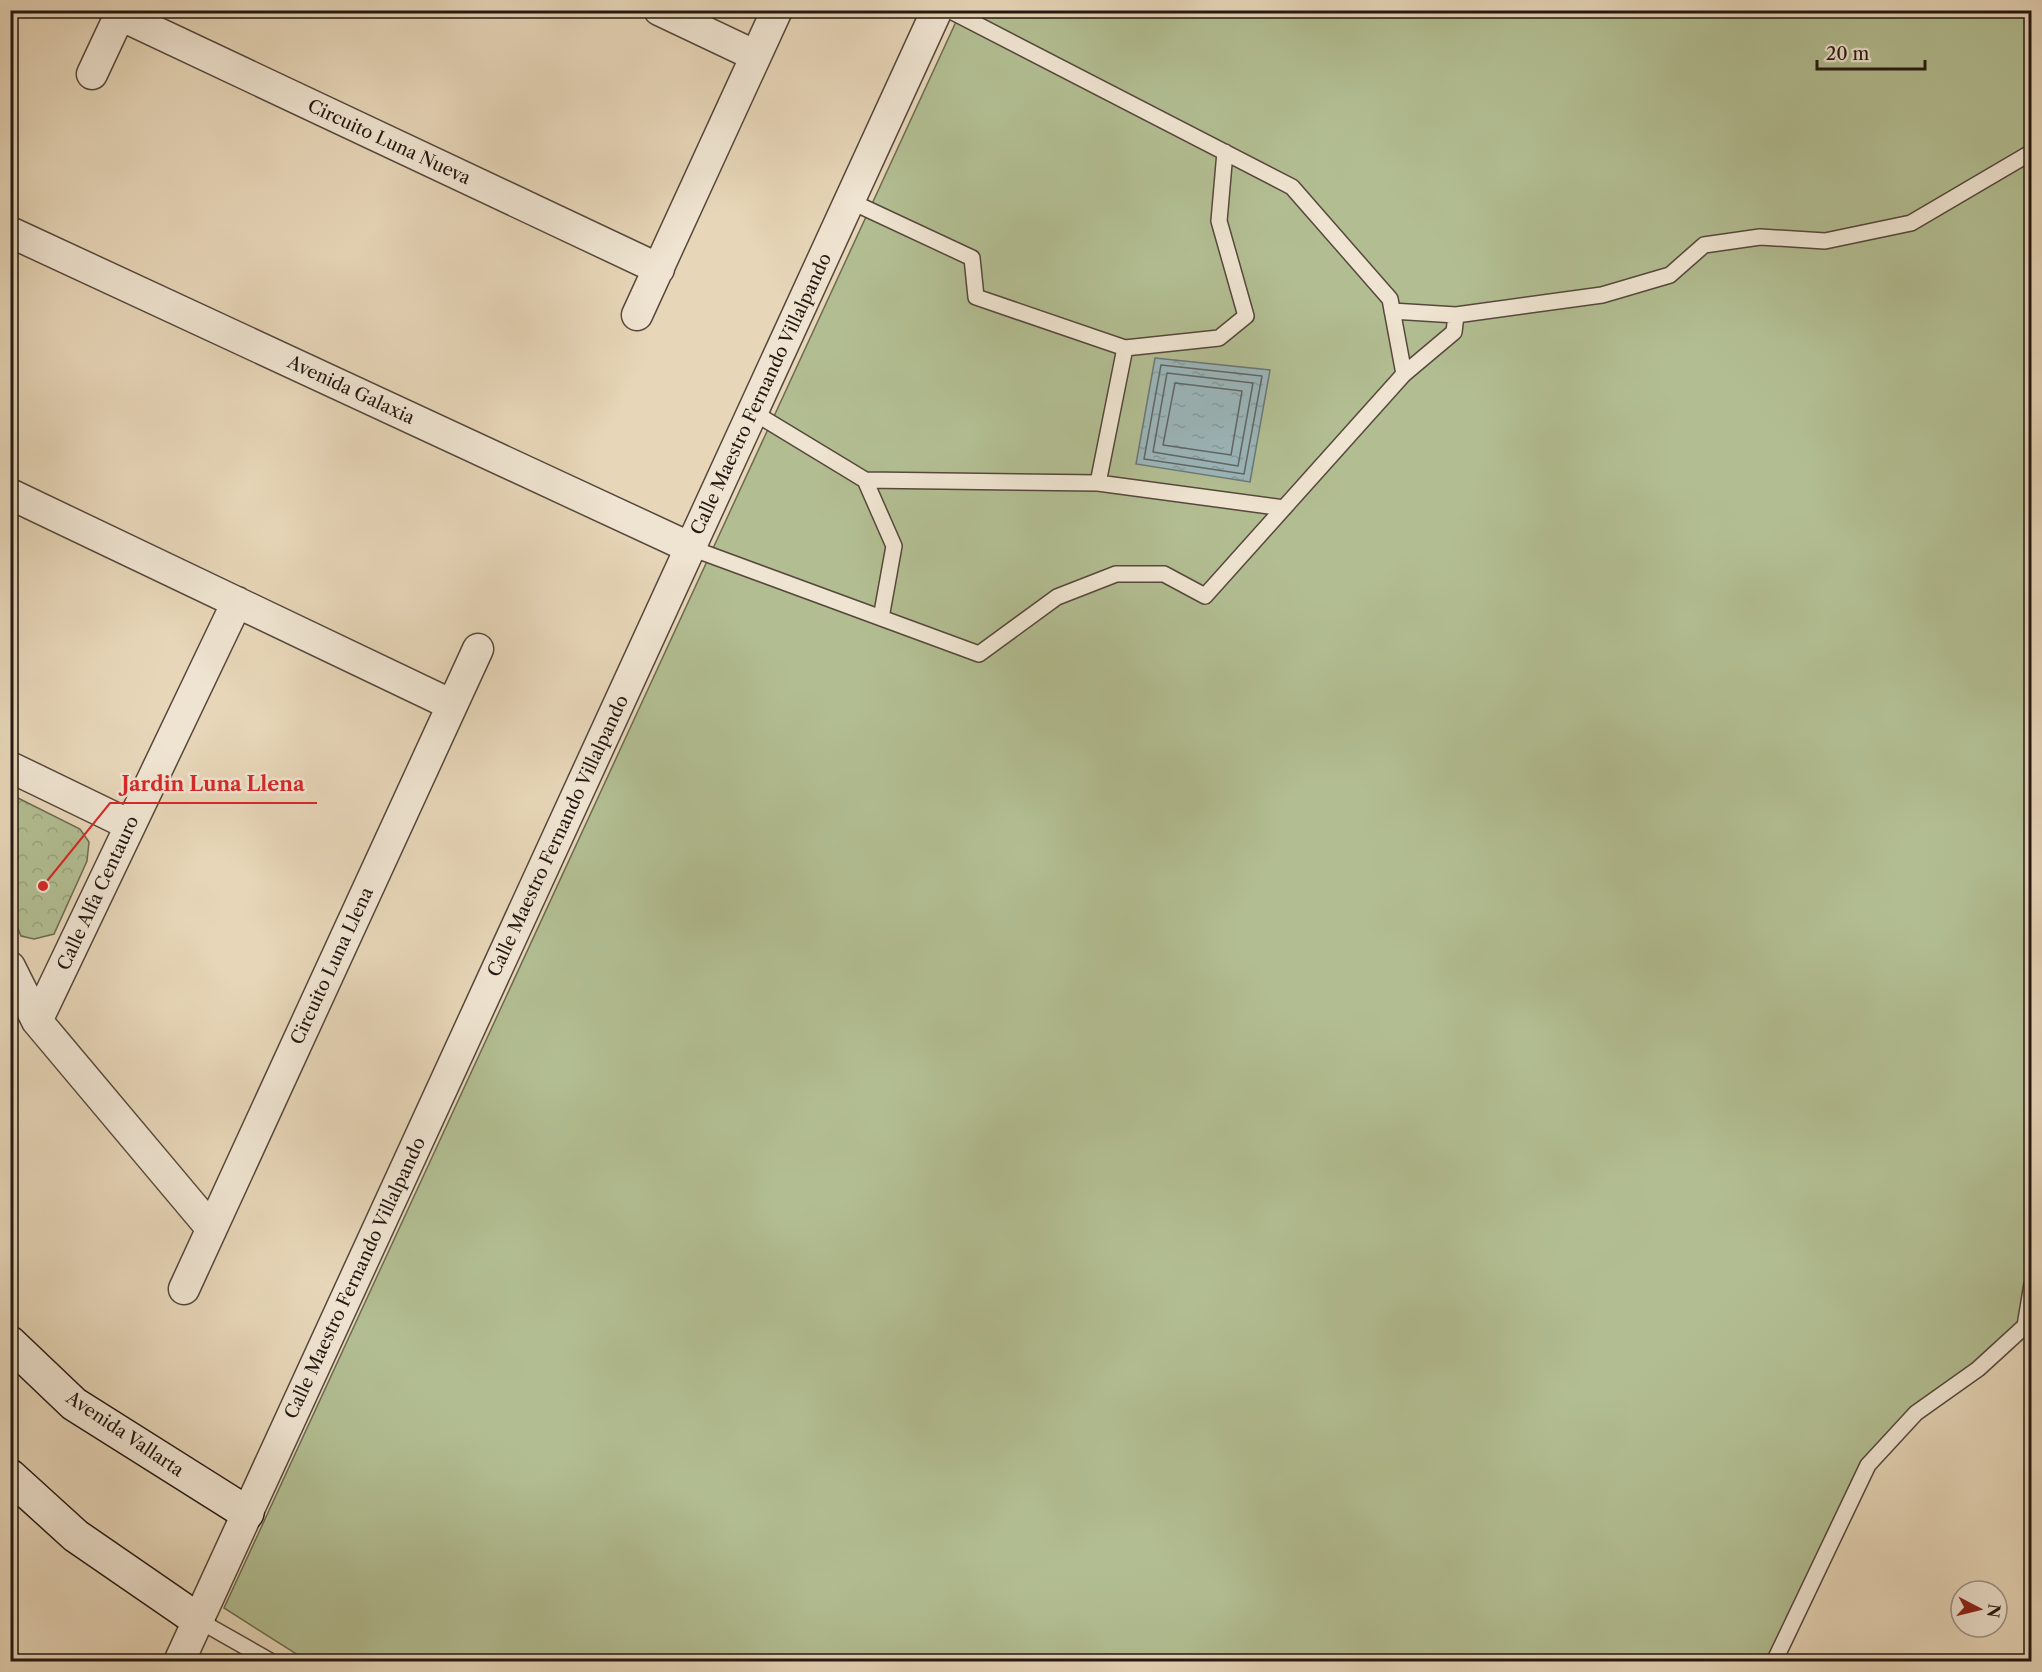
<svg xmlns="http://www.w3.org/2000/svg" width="2042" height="1672" font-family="'Libre Caslon Text',serif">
  <defs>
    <pattern id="forest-crowns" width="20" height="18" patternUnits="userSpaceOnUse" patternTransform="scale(1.5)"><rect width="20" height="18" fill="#b2be92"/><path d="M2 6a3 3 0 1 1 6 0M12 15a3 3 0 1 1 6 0" fill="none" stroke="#99a37d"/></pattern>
    <pattern id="water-ripples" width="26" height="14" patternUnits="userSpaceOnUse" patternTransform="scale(1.5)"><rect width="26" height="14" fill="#9bb6ba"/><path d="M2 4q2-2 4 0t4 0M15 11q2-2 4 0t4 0" fill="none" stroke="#859c9f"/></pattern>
  </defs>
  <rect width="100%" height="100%" fill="#e7d6b8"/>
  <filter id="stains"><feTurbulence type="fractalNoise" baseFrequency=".00333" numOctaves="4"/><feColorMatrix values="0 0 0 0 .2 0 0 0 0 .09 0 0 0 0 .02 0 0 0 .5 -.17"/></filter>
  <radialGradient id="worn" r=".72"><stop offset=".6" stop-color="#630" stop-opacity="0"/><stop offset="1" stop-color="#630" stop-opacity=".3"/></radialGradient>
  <path fill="#b2be92" stroke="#6c6b52" stroke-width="1.5" d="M961 11H2031V1284L2025 1326 1868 1465 1774 1661 309 1662 224 1608Z"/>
  <path fill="url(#forest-crowns)" stroke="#6c6b52" stroke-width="1.5" d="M10 794 80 829 89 842 87 861 54 934 34 939 21 936 11 912Z"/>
  <path fill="url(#water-ripples)" stroke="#6c7777" stroke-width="1.5" d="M1155 358 1270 370 1250 482 1136 464Z"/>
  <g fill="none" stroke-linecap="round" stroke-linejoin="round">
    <path stroke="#606766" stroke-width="1.5" d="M1161 365 1262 376 1244 474 1144 459Z
      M1167 373 1253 383 1238 466 1153 452Z
      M1175 383 1242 391 1231 455 1163 445Z"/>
    <defs>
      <path id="lane" d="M850 201 972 258 976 297 1125 348 1219 338 1246 316 1219 221 1225 152
        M1392 311 1456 315 1602 295 1670 275 1704 245 1760 237 1825 241 1911 223 2032 152
        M1125 348 1098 483 1284 508
        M1404 374 1454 332 1456 315
        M753 412 865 480 1098 483
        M865 480 894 546 881 618
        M691 548 979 654 1057 597 1116 574H1164L1205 596 1404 374 1390 299 1292 187 949 10
        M198 1620 272 1662
        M1774 1662 1868 1465 1916 1413 1978 1369 2025 1326 2032 1284"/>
      <path id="street" d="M659 10 756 56
        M120 15 659 269
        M92 74 122 10
        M10 232 691 548
        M637 315 777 10
        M10 494 452 705
        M10 767 130 825
        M10 967 37 1021 211 1228
        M37 1021 237 602
        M184 1289 478 649
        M179 1662 937 10"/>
      <path id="secondary" d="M10 1343 74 1404 247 1513
        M10 1476 76 1536 198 1620"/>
    </defs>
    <use href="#lane" stroke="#56483c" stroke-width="18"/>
    <use href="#street" stroke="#56483c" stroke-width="33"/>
    <use href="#secondary" stroke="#251812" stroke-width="36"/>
    <use href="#lane" stroke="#efe4d1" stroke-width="15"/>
    <use href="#street" stroke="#efe4d1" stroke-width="30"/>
    <use href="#secondary" stroke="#efe4d1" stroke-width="33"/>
  </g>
  <g text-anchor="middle" stroke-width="5" stroke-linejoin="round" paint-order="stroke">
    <g font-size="18" fill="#251812" stroke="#efe4d1">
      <text transform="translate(389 142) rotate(25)" y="6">Circuito Luna Nueva</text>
      <text transform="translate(351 390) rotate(25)" y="6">Avenida Galaxia</text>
      <text transform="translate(761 394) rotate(-65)" y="6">Calle Maestro Fernando Villalpando</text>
      <text transform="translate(558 836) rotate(-65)" y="6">Calle Maestro Fernando Villalpando</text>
      <text transform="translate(98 893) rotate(-65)" y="6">Calle Alfa Centauro</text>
      <text transform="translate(332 966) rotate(-65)" y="6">Circuito Luna Llena</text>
      <text transform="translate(355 1278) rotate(-65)" y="6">Calle Maestro Fernando Villalpando</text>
      <text transform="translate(125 1434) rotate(34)" y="6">Avenida Vallarta</text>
    </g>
  </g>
  <path fill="none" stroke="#d62828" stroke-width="2" d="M43 886L110 803H317"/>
  <circle fill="#d62828" stroke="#efe4d1" stroke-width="2" cx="43" cy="886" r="6"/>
  <g font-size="20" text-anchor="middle" font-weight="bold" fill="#d62828" stroke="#efe4d1" stroke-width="5" stroke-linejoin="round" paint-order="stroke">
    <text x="213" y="791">Jardin Luna Llena</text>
  </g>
  <rect width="2042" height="1672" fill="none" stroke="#e7d6b8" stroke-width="36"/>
  <rect x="12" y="12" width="2018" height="1648" fill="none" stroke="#251812" stroke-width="3"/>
  <rect x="18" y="18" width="2006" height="1636" fill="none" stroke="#251812" stroke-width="1.5"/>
  <g transform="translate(1979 1609) rotate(97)"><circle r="28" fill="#efe4d1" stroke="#9e9285" stroke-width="1.5"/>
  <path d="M0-4.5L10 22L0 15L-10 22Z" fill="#8f2418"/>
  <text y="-9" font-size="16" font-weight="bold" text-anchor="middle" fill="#251812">N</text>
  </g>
  <path d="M1817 60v9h108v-9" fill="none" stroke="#251812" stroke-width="3"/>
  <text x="1826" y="60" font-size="18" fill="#251812" stroke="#efe4d1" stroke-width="4.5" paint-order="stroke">20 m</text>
  <rect width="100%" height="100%" filter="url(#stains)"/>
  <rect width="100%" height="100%" fill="url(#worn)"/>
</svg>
